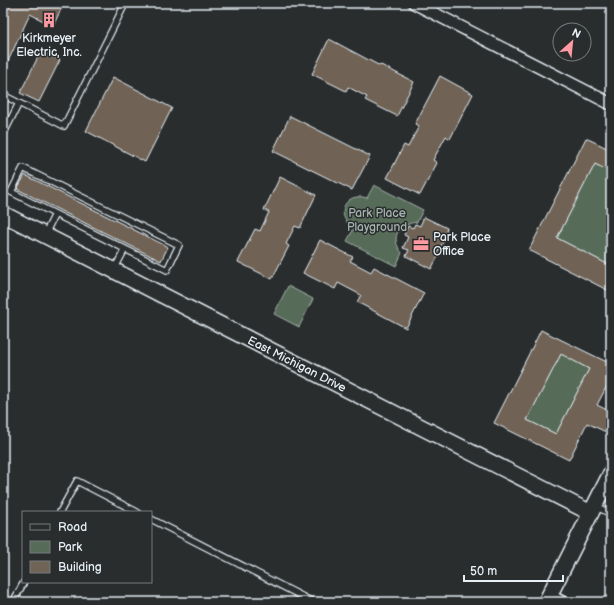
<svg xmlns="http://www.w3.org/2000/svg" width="614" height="605" font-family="'Balsamiq Sans',sans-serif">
  <rect width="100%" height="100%" fill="#2a2d2e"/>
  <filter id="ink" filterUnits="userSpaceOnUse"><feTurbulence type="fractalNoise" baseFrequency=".025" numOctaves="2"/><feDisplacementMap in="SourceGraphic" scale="8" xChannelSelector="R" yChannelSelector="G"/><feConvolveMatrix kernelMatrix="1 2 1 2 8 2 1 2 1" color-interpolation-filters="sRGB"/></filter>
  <g filter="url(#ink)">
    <path fill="#576c58" stroke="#a0aea8" d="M595 164 611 172V255L607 264 557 238Z
      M374 185 423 210 417 222C399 224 389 237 402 253L396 266 347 241 354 228C333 216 345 191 367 198Z
      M288 286 313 299 299 327 274 314Z
      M561 354 589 369 556 434 527 420Z"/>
    <path fill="#706456" stroke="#e8f1f8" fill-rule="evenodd" d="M3 3H64L53 26 30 14 3 72Z
      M329 39 380 66 381 65 414 82 397 116 365 100 367 97 348 87 346 91 312 74Z
      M41 51 60 60 39 102 20 93Z
      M440 76 473 94 450 139 446 136 433 160 437 163 420 195 387 178 404 145 408 147 419 126 415 124Z
      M113 77 172 108 145 162 86 131Z
      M290 116 370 156 352 190 273 151Z
      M586 138 611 150V172L595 164 557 238 611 266V292L529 250Z
      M25 175 168 247 161 261 17 189Z
      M280 177 316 195 300 228 295 226 286 244 289 246 272 279 238 262 255 229 260 231 269 212 264 210Z
      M424 217 447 228 446 231 448 232 437 254 439 255 431 269 406 256 409 250 403 248 408 237 404 235 408 226 413 228 415 224 420 226Z
      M320 240 353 257 350 261 371 272 374 267 424 293 406 328 357 302 361 295 338 283 335 289 303 273Z
      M541 330 611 364V378L597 405 611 412V421L606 432 587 423 569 460 494 423ZM561 354 589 369 556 434 527 420Z"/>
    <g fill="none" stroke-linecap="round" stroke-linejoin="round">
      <defs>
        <path id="lane" d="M3 95 64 126 125 4 122 3
          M3 135 19 103
          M23 168 179 245 167 270 11 192Z
          M45 234 55 214
          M114 270 125 249
          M595 506 611 514
          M60 512 77 481 137 512
          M151 519 313 602
          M13 602 24 582"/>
        <path id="street" d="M414 3 611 104
          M549 595 562 602"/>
        <path id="secondary" d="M3 214 427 430 591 513
          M546 602 611 473"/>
      </defs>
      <use href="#lane" stroke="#e8f1f8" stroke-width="8"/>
      <use href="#street" stroke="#e8f1f8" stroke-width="14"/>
      <use href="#secondary" stroke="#e8f1f8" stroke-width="18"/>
      <use href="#lane" stroke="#2a2d2e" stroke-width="5.5"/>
      <use href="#street" stroke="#2a2d2e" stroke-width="11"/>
      <use href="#secondary" stroke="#2a2d2e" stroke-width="15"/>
    </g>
  </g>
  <defs>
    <symbol id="building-bare" viewBox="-9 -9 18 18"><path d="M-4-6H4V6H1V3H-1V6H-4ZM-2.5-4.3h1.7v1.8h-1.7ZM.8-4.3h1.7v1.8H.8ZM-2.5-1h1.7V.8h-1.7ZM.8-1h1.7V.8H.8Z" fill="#ff9aa2" stroke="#2a2d2e" stroke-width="2.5" paint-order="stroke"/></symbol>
    <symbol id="office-bare" viewBox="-9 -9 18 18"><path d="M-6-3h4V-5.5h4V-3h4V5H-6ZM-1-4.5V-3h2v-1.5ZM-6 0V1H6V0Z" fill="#ff9aa2" stroke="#2a2d2e" stroke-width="2.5" paint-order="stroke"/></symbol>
  </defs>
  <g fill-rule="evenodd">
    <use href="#building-bare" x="38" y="9" width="22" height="22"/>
    <use href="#office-bare" x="410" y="233" width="22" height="22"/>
  </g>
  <g text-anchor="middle" stroke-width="3" stroke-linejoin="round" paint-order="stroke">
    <g font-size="12" fill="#e8f1f8" stroke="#2a2d2e">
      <text x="49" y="42">Kirkmeyer<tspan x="49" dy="14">Electric, Inc.</tspan></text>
      <text x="433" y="241" text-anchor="start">Park Place<tspan x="433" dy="14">Office</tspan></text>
    </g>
    <g font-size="12" fill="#a7b5b0" stroke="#2a2d2e">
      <text x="377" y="217">Park Place<tspan x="377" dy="14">Playground</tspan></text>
    </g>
    <g font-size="12" fill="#e8f1f8" stroke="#2a2d2e">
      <text transform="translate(297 364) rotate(27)" y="4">East Michigan Drive</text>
    </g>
  </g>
  <rect width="614" height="605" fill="none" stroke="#2a2d2e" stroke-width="16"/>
  <rect x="8" y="8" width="598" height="589" fill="none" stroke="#e8f1f8" stroke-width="1.5" filter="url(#ink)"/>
  <rect x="22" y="511" width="130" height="72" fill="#2a2d2e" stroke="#767b7f"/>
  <rect x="30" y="524" width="20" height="6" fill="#2a2d2e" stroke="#767b7f"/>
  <text x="58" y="531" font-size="12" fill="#e8f1f8">Road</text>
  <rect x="30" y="541" width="20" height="12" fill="#576c58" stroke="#767b7f"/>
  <text x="58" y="551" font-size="12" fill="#e8f1f8">Park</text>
  <rect x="30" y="561" width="20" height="12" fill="#706456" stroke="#767b7f"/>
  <text x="58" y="571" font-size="12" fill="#e8f1f8">Building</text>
  <g transform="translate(572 42) rotate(27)"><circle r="19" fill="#2a2d2e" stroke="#767b7f"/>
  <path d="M0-3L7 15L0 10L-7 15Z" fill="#ff9aa2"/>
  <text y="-6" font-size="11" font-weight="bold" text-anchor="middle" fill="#e8f1f8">N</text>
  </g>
  <path d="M464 575v6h99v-6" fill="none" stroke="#e8f1f8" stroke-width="2"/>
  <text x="470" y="575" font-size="12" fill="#e8f1f8" stroke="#2a2d2e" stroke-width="3" paint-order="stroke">50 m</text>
</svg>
